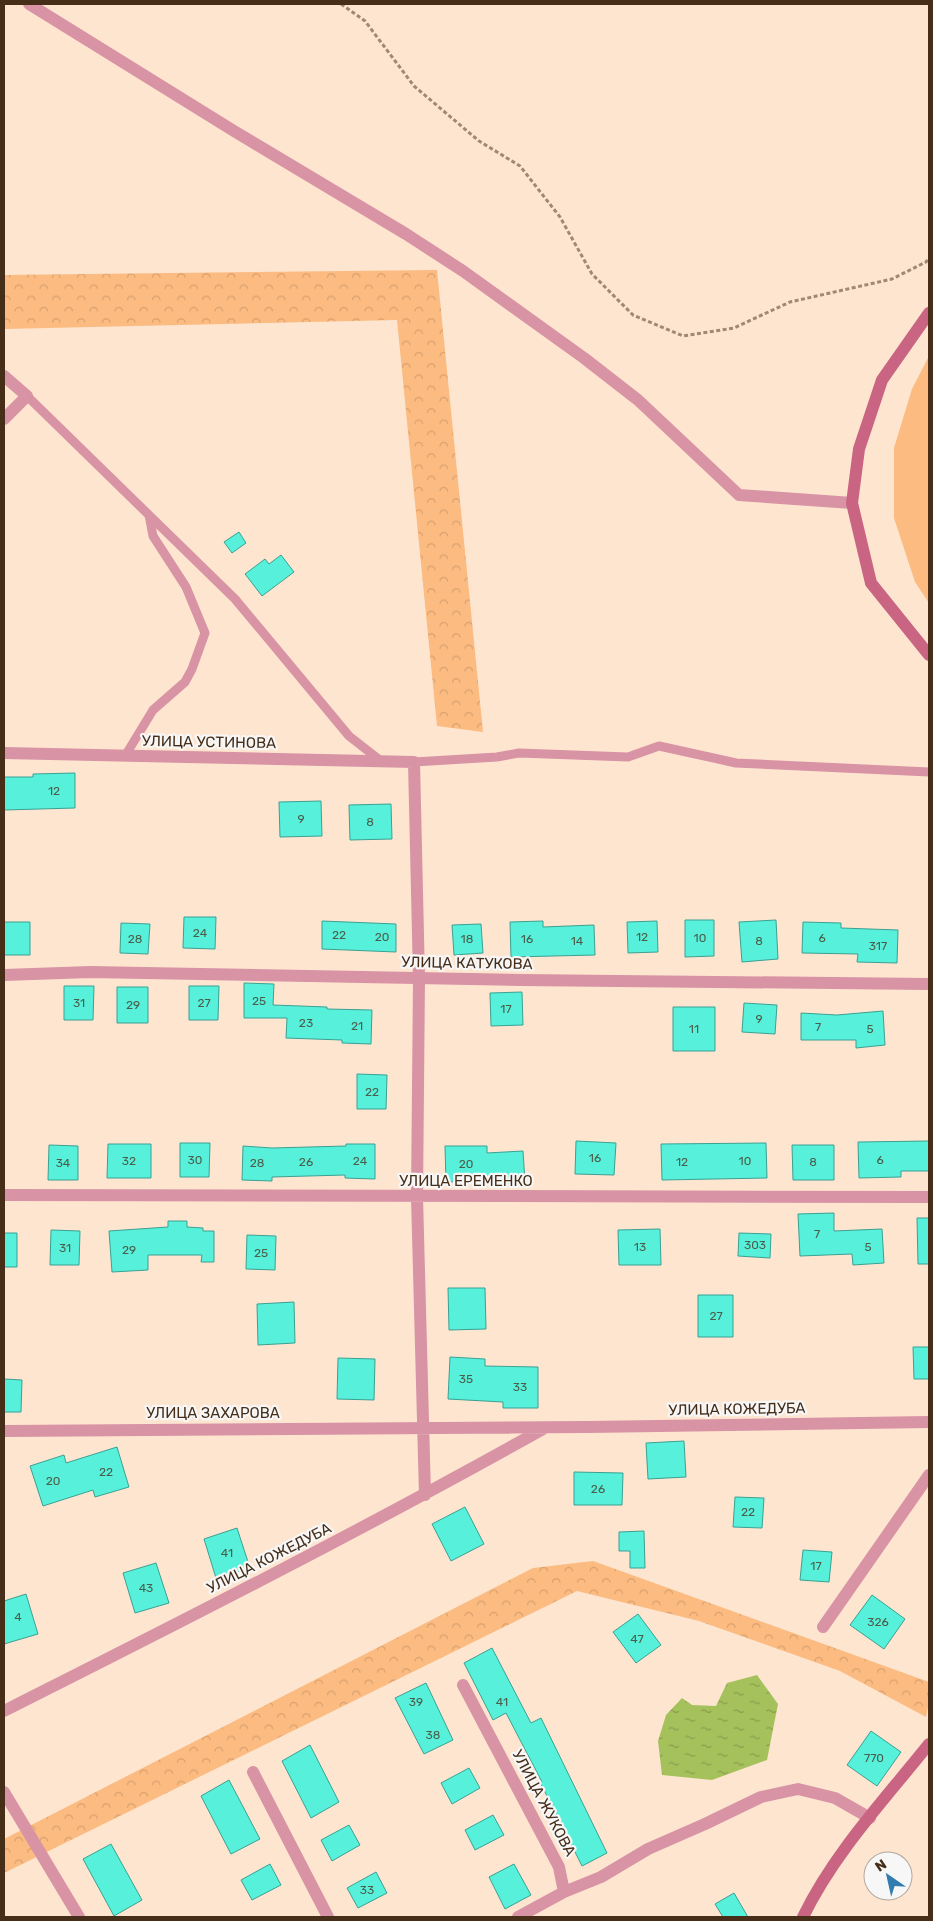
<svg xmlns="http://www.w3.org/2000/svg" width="933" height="1921" font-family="Rubik,sans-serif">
  <defs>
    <pattern id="forest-crowns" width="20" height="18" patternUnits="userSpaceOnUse" patternTransform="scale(1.25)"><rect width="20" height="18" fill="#fbbb81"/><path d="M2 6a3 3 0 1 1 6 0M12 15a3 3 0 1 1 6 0" fill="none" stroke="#d8a16f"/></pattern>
    <pattern id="water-ripples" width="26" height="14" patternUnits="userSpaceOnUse" patternTransform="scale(1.25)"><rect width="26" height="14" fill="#a5c15c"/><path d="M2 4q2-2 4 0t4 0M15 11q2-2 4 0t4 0" fill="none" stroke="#889d4b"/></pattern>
  </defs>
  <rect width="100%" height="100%" fill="#fee5d0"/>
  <path fill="#fbbb81" d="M929 356V603L915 582 894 518V448L912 389Z"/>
  <path fill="url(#forest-crowns)" d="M437 270 483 732 437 726 397 320 4 329V275Z
    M593 1561 929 1682V1702L926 1717 840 1671 699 1621 577 1591 4 1873V1839L533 1568Z"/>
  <path fill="url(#water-ripples)" d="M757 1675 778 1704 767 1760 712 1780 662 1775 658 1741 666 1715 682 1698 692 1705 716 1706 727 1683Z"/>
  <path fill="#57f0db" stroke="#3aa192" d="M239 532 246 543 232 553 224 542Z
    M281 555 294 572 262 596 245 574 265 559 269 564Z
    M75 773V808L4 810V777H33V774Z
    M321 801 322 836 280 837 279 802Z
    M391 804 392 839 350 840 349 805Z
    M184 917H216L215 949 183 948Z
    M685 920H714V956L685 957Z
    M776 920 778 959 742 962 739 922Z
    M322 921 396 924V952L322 949Z
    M543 921V927L594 925 595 955 511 957 510 922Z
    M657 921 658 952 628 953 627 922Z
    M4 922H30V955H4Z
    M803 922 841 923V928L898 930 897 963 857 962 858 954 802 953Z
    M121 923 150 924 148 954 120 953Z
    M481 924 483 953 454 955 452 925Z
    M244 983 274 984 273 1005 327 1007V1009L372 1010 371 1044 342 1043V1040L286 1038 287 1018H244Z
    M64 986H94L93 1020H64Z
    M189 986H219L218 1020H189Z
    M117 987H148V1023H117Z
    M522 992 523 1025 491 1026 490 993Z
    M744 1003 777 1005 775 1034 742 1032Z
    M673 1007H715V1051H673Z
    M883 1011 885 1045 856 1048V1040H801V1013L837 1015Z
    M357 1074 387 1075 386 1109H357Z
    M576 1141 616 1143 614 1175 575 1174Z
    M929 1141V1171H901V1177L859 1178 858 1142Z
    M180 1143H210L209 1177H180Z
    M766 1143 767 1178 662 1180 661 1144Z
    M108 1144H151V1178H107Z
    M346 1144H375V1179L345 1178V1175L272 1177V1181L242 1180 243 1146 272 1148 346 1146Z
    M49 1145 78 1146V1180H48Z
    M792 1145H834V1180H793Z
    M445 1146H487V1153L523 1151 525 1182 500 1184V1181L446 1182Z
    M834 1213V1231L882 1229 884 1263 853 1265 852 1254 800 1256 798 1214Z
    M917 1218H929V1264H918Z
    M168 1221H187V1227L203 1228V1231H214V1262H201L202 1255H148V1270L112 1272 109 1231 168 1227Z
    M660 1229 661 1265H619L618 1230Z
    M51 1230 80 1231 79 1265H50Z
    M4 1233H17V1267H4Z
    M739 1233 771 1234 770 1258 738 1256Z
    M247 1235 276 1236 275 1270 246 1269Z
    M448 1288H485L486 1329 449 1330Z
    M698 1295H733V1337H698Z
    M294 1302 295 1343 258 1345 257 1304Z
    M913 1347H929V1379H914Z
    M450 1357 485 1359V1366L538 1367V1408H503V1402L448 1399Z
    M338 1358 375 1359 374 1400 337 1399Z
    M4 1379 22 1380 21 1412H4Z
    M684 1441 686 1477 648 1479 646 1443Z
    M117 1447 129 1487 95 1497 93 1490 43 1506 30 1466 64 1455 66 1463Z
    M574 1472 623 1473 622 1505H574Z
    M735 1497 764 1498 762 1528 733 1527Z
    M465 1507 484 1544 451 1561 432 1524Z
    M237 1528 250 1568 216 1578 204 1539Z
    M644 1531 645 1568H630V1551H619V1532Z
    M803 1550 832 1552 829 1582 800 1580Z
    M156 1563 169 1603 135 1613 123 1573Z
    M26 1594 38 1634 4 1644V1601Z
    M872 1595 905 1619 884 1649 850 1625Z
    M638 1614 661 1645 636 1663 613 1632Z
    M492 1648 531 1723 541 1718 607 1853 582 1866 540 1782H542L506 1713 493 1720 464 1663Z
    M426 1683 453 1740 424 1754 395 1698Z
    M871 1731 901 1752 877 1786 847 1765Z
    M310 1745 339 1802 311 1818 282 1761Z
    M469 1768 480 1788 452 1804 441 1783Z
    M229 1780 260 1839 231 1854 201 1796Z
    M493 1815 504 1835 475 1850 465 1830Z
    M349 1825 360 1845 332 1861 321 1840Z
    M111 1844 142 1900 114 1916 83 1859Z
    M270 1864 281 1885 252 1900 241 1880Z
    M514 1864 531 1895 505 1909 489 1877Z
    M376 1872 387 1893 358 1908 347 1888Z
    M734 1893 748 1917H723L715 1904Z"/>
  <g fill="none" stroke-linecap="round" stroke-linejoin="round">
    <path stroke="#a18873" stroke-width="3" stroke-dasharray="4 2.5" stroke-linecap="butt" d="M341 4 365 21 414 86 479 141 520 166 560 217 592 274 633 315 683 336 734 328 790 302 892 279 926 262 929 258"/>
    <path stroke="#d893a5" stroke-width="9" d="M27 396 235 599 349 736 381 761
      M125 756 153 710 185 682 192 669 205 633 186 587 153 536 149 515
      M414 762 497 757 519 753 628 757 659 746 736 763 929 772"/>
    <path stroke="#d893a5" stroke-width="12" d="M29 4 234 131 406 234 463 271 584 358 638 400 739 495 852 503
      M4 376 27 396 4 419
      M4 753 414 762 419 978 417 1197 425 1495
      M4 975 90 972 520 980 929 984
      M4 1195 929 1197
      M4 1431 587 1427 929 1422
      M823 1627 929 1475
      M463 1685 559 1867 564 1892 518 1917
      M4 1711C185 1620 366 1528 543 1429
      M253 1772 328 1917
      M4 1792 79 1917
      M564 1892 601 1877 648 1849 705 1824 761 1797 798 1789 835 1798 870 1818"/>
    <path stroke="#c96583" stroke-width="12" d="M929 313 882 380 859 449 852 503 871 583 929 655
      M803 1917C834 1853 885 1799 929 1744"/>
  </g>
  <g text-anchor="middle" stroke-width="4.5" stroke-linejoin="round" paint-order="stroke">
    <g font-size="12" fill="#4a5e4a">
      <text x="54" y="795">12</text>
      <text x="301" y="823">9</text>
      <text x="370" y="826">8</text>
      <text x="200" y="937">24</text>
      <text x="339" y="939">22</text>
      <text x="382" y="941">20</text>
      <text x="642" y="941">12</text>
      <text x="700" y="942">10</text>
      <text x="822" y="942">6</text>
      <text x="135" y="943">28</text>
      <text x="467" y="943">18</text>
      <text x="527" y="943">16</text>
      <text x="577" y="945">14</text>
      <text x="759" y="945">8</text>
      <text x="878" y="950">317</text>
      <text x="259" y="1005">25</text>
      <text x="79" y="1007">31</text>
      <text x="204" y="1007">27</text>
      <text x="133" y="1009">29</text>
      <text x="506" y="1013">17</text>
      <text x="759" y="1023">9</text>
      <text x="306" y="1027">23</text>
      <text x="357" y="1030">21</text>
      <text x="818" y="1031">7</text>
      <text x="694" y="1033">11</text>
      <text x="870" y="1033">5</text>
      <text x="372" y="1096">22</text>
      <text x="595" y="1162">16</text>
      <text x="195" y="1164">30</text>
      <text x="880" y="1164">6</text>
      <text x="129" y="1165">32</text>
      <text x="360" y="1165">24</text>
      <text x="745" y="1165">10</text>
      <text x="306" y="1166">26</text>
      <text x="682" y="1166">12</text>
      <text x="813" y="1166">8</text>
      <text x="63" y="1167">34</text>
      <text x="257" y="1167">28</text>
      <text x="466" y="1168">20</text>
      <text x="817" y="1238">7</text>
      <text x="755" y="1249">303</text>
      <text x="640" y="1251">13</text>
      <text x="868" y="1251">5</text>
      <text x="65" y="1252">31</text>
      <text x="129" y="1254">29</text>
      <text x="261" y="1257">25</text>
      <text x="716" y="1320">27</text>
      <text x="466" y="1383">35</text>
      <text x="520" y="1391">33</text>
      <text x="106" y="1476">22</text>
      <text x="53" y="1485">20</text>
      <text x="598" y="1493">26</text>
      <text x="748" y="1516">22</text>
      <text x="227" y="1557">41</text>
      <text x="816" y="1570">17</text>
      <text x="146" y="1592">43</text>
      <text x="18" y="1621">4</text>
      <text x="878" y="1626">326</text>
      <text x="637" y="1643">47</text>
      <text x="416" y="1706">39</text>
      <text x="502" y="1706">41</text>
      <text x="433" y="1739">38</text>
      <text x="874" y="1762">770</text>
      <text x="367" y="1894">33</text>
    </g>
    <g font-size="15" fill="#462e19" stroke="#f7f7f7">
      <text transform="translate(209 742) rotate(1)" y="5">УЛИЦА УСТИНОВА</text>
      <text transform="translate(467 963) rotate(1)" y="5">УЛИЦА КАТУКОВА</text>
      <text x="466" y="1186">УЛИЦА ЕРЕМЕНКО</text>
      <text transform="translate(737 1409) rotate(-1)" y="5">УЛИЦА КОЖЕДУБА</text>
      <text x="213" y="1418">УЛИЦА ЗАХАРОВА</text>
      <text transform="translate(269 1558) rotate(-27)" y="5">УЛИЦА КОЖЕДУБА</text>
      <text transform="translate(544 1803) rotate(62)" y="5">УЛИЦА ЖУКОВА</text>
    </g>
  </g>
  <rect width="933" height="1921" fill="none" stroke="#462e19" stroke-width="10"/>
  <g transform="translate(888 1876) rotate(326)"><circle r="24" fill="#f7f7f7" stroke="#b0a79e"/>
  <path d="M0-4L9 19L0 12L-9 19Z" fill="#327db0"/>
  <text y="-8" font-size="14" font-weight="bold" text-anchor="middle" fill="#462e19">N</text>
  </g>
</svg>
